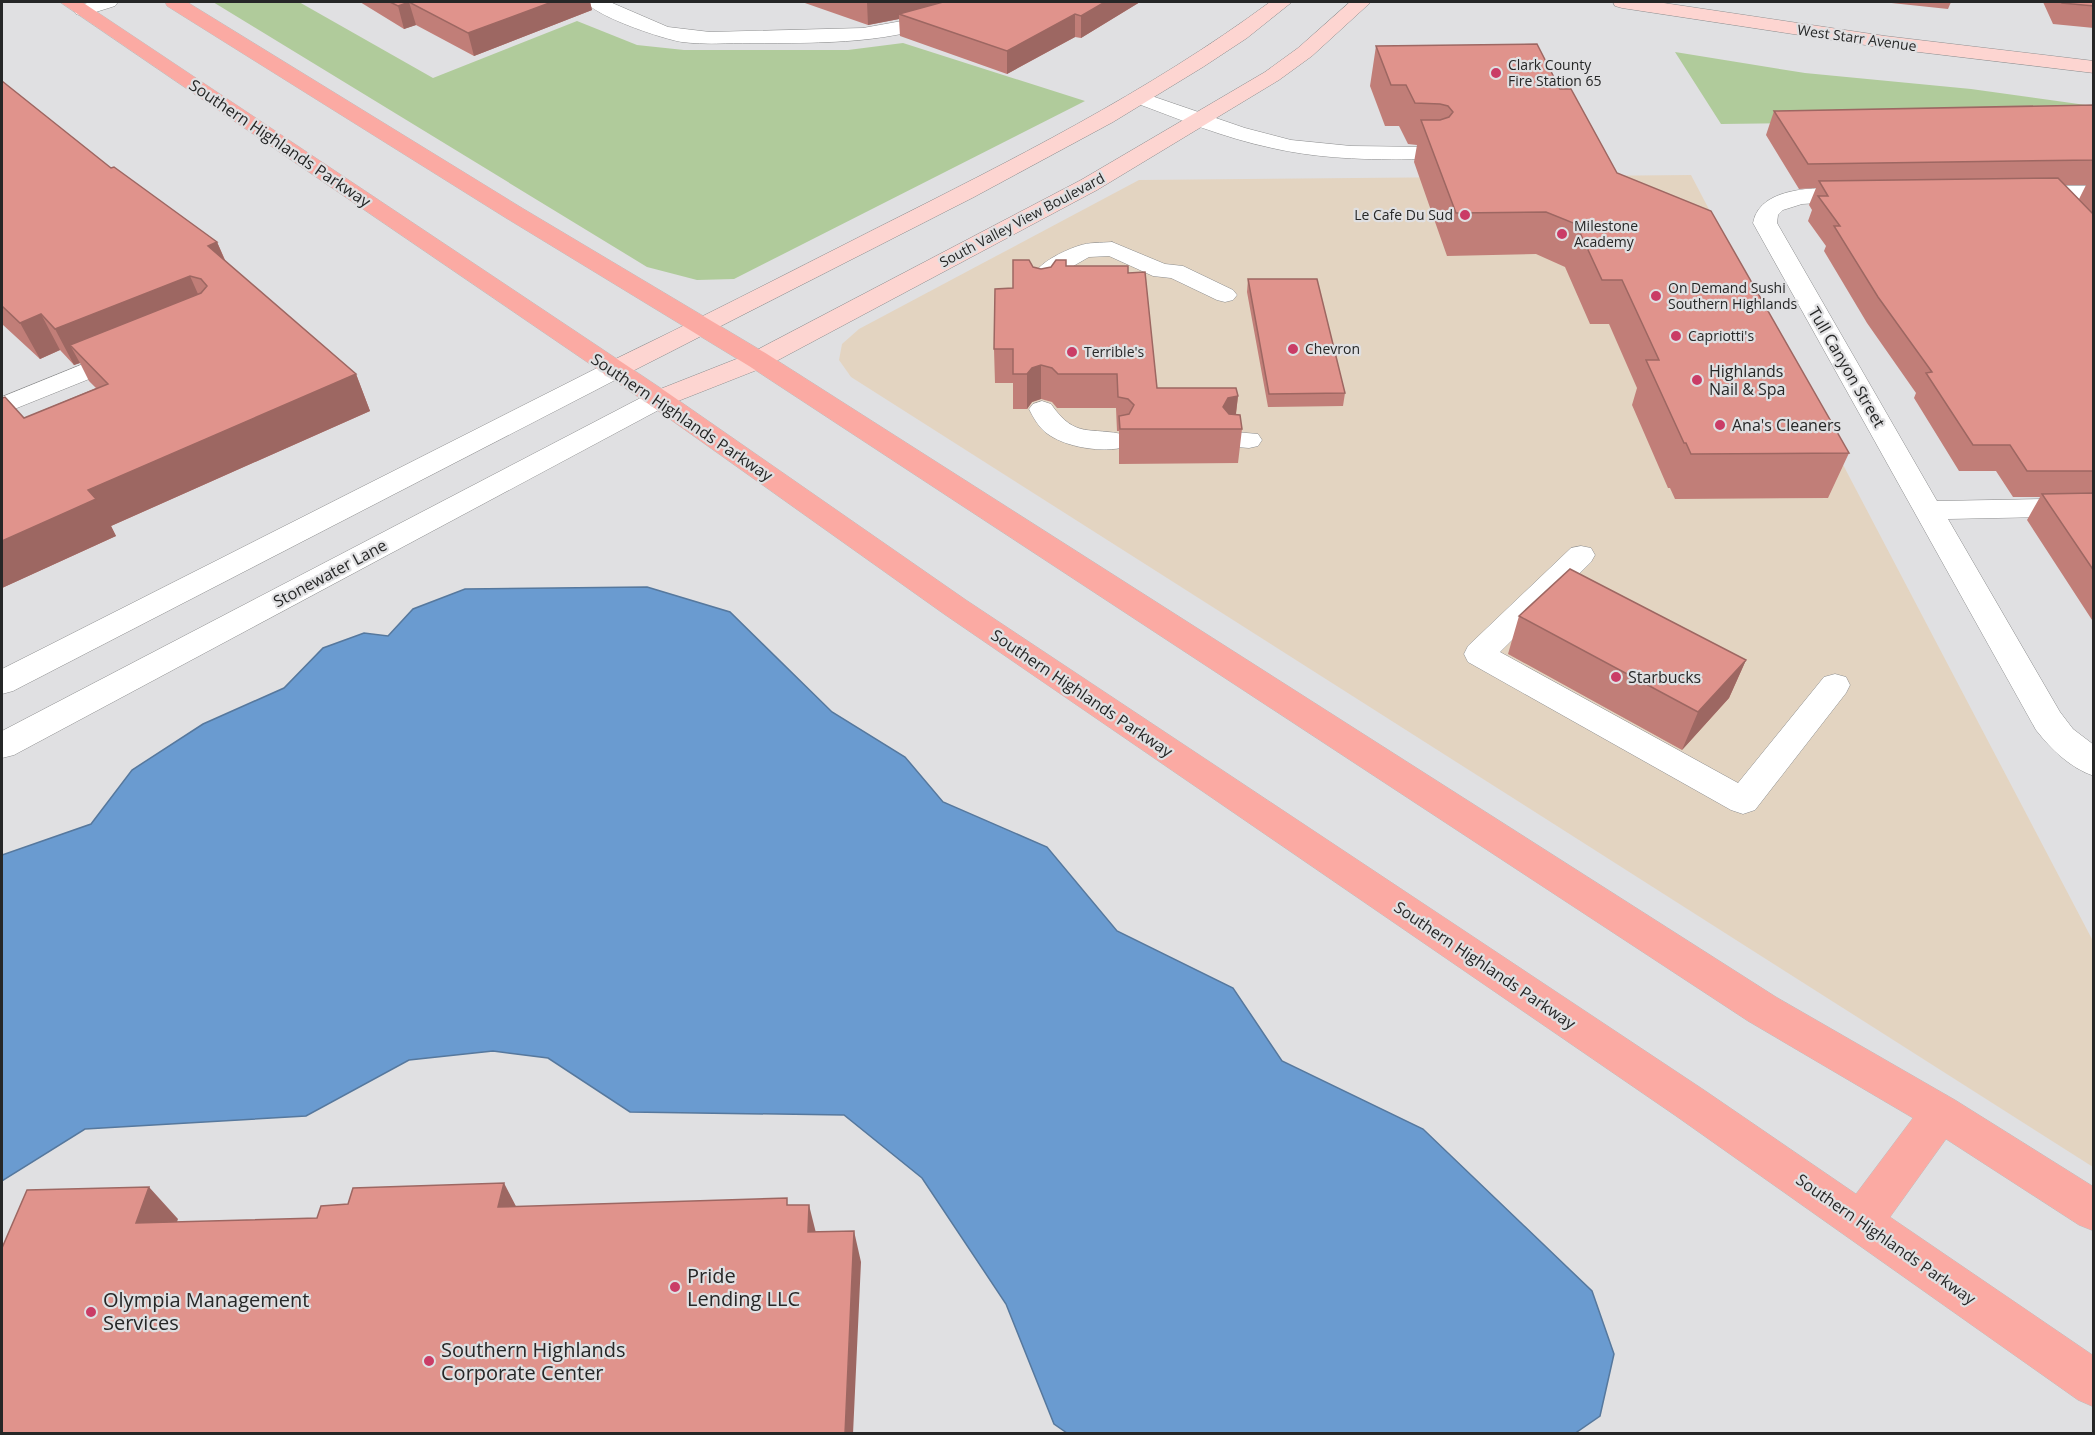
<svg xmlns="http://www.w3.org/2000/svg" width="2095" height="1435" font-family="'Open Sans',sans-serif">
  <rect width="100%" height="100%" fill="#e0e0e2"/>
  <path fill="#e3d4c1" d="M1691 175 2093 941V1167L851 377 839 360 842 344 859 329 1139 180Z"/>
  <path fill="#b0cb9b" d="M213 2H299L433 78 577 21 637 45 684 50H848L903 43 1085 101 734 279 697 280 647 267Z
    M1675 52 1805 73 1971 89 2093 106V120L1721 124Z"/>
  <path fill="#6a9bd0" stroke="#56789d" stroke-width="1.5" d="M647 587 730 612 832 712 905 757 943 802 1047 847 1117 931 1233 988 1282 1061 1423 1129 1592 1291 1614 1354 1600 1416 1574 1434 1067 1433 1054 1424 1006 1304 922 1178 844 1115 630 1112 548 1058 493 1051 409 1060 306 1116 85 1129 2 1181V855L91 824 132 770 203 724 284 688 323 648 364 633 388 636 413 609 465 589Z"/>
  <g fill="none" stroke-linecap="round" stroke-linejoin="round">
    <defs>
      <path id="lane" d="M91 2H118L115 6 83 16 76 14 74 10 76 6Z
        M1140 92 1245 128 1291 140 1351 146 1432 147 1439 149 1443 153 1439 157 1432 159C1378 160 1325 160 1272 148 1224 138 1179 119 1133 102L1130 98 1133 94Z
        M1112 242 1165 264 1183 266 1233 290 1237 295 1233 300 1225 302 1217 300 1171 278 1153 276 1109 256 1089 257 1054 277V291L1050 296 1042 298 1034 296C1017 272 1060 252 1078 246 1089 242 1101 243 1112 242Z
        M1042 401 1051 404C1076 440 1090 426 1126 435L1130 441 1126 447C1103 453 1065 448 1045 432 1038 426 1033 417 1029 409L1033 404Z
        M1235 432 1258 434 1262 440 1258 446 1249 448 1226 446 1222 440 1226 434Z
        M1581 546 1591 548 1595 555 1591 562 1500 652 1738 783 1824 677 1835 674 1846 677 1850 685 1846 693 1755 810 1743 814 1731 810 1468 662 1464 654 1468 646 1571 548Z"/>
      <path id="street" d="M586 2H610L668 27 710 32 863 28 913 19 958 2H982C977 8 969 11 963 14 897 45 822 43 751 43 728 43 705 45 682 42 663 39 597 17 586 2Z
        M2029 186H2094V200L2021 198 2018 193 2021 188Z
        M1857 188 1865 190 1868 195 1865 200 1802 204 1783 210 1778 215 1777 223 1937 501 2094 498V516L1948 519 2060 712 2073 729 2094 745V776C2070 768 2051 749 2036 730L1753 223C1760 183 1826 188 1857 188Z
        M125 347 134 349 138 355 134 361 2 414V397Z
        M614 362 623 364 627 370 623 376 13 691 2 694V669L605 364Z
        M659 391 668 393 672 399 668 405 14 755 2 758V731L650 393Z"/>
      <path id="secondary" d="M1270 2H1292L1247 38 1203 67 1113 122 974 197 623 376 614 378 605 376 601 370 605 364C695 321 784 275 873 230 1010 161 1147 93 1270 2Z
        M1350 2H1371L1312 56 1279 80 1097 190 767 366 668 405 659 407 650 405 646 399 650 393 749 354 1081 180 1265 72 1298 48Z
        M1613 2H1657L1885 36 2094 61V73L1885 48 1622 8 1615 6Z"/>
      <path id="primary" d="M60 2H82L668 393 966 600 1704 1090 1856 1194 1913 1118 1748 1021 749 366 506 218 167 6 165 2H187L522 208 767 354 1776 997 1955 1100 2094 1187V1231L2079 1225 1946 1139 1890 1217 2094 1356V1407L2078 1400 1676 1116 944 614 650 405Z"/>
    </defs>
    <use href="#lane" stroke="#8c8d8e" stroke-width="1"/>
    <use href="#street" stroke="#8c8d8e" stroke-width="1"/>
    <use href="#secondary" stroke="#8c8d8e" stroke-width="1"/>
    <use href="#primary" stroke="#bebebe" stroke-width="1"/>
    <use href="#lane" fill="#fff" fill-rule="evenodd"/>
    <use href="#street" fill="#fff" fill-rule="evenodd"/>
    <use href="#secondary" fill="#fdd5d1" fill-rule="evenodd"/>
    <use href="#primary" fill="#fbaaa3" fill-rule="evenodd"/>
  </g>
  <path fill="#c17e78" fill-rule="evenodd" d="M360 2H590L592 10 474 56 416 25 404 29Z
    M802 2H1140L1081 38 1075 37 1007 74 900 36 899 19 868 25Z
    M1882 2H1951L1948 9Z
    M2043 2H2094V28L2053 24Z
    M1376 46 1560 89 1617 173 1849 453 1828 498 1675 499 1670 488H1668L1632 405 1637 388 1609 324H1590L1565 267 1536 254 1447 256 1414 162 1417 145 1408 144 1399 126H1385L1370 86Z
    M2 81 111 168 217 242 226 262 356 374 370 411 111 526 116 536 2 588V398L24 418 96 388 89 381 80 363 74 365 60 350 40 359 2 324Z
    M2094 105V623L2027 520 2040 497H2013L1996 471H1959L1914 398 1916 393 1867 323 1824 251 1826 246 1808 221 1812 210 1809 205 1816 188 1799 189 1766 135 1774 111ZM2065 185H2086L2079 199Z
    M1066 266 1128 273 1157 388 1238 396 1236 414 1242 429 1238 463 1119 464V431H1117L1116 408H1057L1052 402 1041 399 1032 402 1027 409H1013V383H995L994 349 1013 288 1033 267 1041 269Z
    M1248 279 1345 393 1343 406 1268 407 1247 292Z
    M1519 616 1746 660 1729 698 1682 750 1508 654Z"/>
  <path fill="#9d6762" d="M409 2 416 25 404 29 398 6Z
    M552 2H590L592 10 474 56 468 33Z
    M867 2H953L899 14V19L868 25Z
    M1105 2H1140L1081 38V16Z
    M1075 14V37L1007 74V51Z
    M217 242 232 277 208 246Z
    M190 276 206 312 70 345 80 363 74 365 55 329Z
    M41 314 60 350 40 359 20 323Z
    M1041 365V399L1032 402 1027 409V374L1032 368Z
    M356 374 370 411 111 526 116 536 2 588V541L88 490Z
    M1238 396 1234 429 1223 407 1228 398Z
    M1746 660 1729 698 1682 750 1698 712Z
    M504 1183 521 1216 498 1207Z
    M149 1187 178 1219 165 1255 136 1223Z
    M809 1205 817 1237 808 1232Z
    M854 1231 861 1262 853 1434H845Z"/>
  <path fill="#e0938c" stroke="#9d6762" stroke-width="1.5" d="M390 2H552L468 33 409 2 398 6Z
    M943 2H1105L1081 16 1075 14 1007 51 899 14Z
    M2062 2H2094V6L2062 3Z
    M1537 44 1560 89H1571L1617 173 1711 211 1849 453 1691 454 1686 443H1684L1646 360H1659L1622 280H1602L1576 224 1546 212 1456 213 1421 120H1440L1449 117 1453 112 1448 106 1440 104 1415 103 1406 85H1391L1376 46Z
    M2 81 111 168 114 167 217 242 208 246 356 374 88 490 96 499 2 541V398L5 397 24 418 108 384 70 345 201 293 207 286 201 279 190 276 55 329 41 314 20 323 2 306Z
    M2094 105V160L1808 164 1774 111Z
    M2058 178 2094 215V471H2027L2010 445H1973L1926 373 1932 372 1878 297 1834 226H1840L1818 196H1828L1819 181Z
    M1013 260H1029L1033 267 1041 269 1051 267 1056 260H1066V266H1128V273L1145 272 1157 388H1236L1238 396 1228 398 1223 407 1229 414 1240 415 1242 429H1120L1119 416 1129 414 1134 405 1128 399 1118 397 1117 374H1058L1052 368 1041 365 1032 368 1027 374H1013V349H994L995 289 1013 288Z
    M1248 279H1317L1345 393 1269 394Z
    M2094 493V571L2042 494Z
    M1570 569 1746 660 1698 712 1519 616Z
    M504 1183 498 1207 787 1198V1205H809L808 1232 854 1231 845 1434H2V1248L27 1190 149 1187 136 1223 317 1218 321 1206 348 1204 353 1188Z"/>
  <g fill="#ca3c66" stroke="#e0e0e2" stroke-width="2">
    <circle cx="1496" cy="73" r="6"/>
    <circle cx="1465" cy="215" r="6"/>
    <circle cx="1562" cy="234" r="6"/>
    <circle cx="1656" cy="296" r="6"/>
    <circle cx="1676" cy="336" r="6"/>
    <circle cx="1293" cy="349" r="6"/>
    <circle cx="1072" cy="352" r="6"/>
    <circle cx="1697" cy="380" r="6"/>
    <circle cx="1720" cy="425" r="6"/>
    <circle cx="1616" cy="677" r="6"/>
    <circle cx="675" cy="1287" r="6"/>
    <circle cx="91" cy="1312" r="6"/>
    <circle cx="429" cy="1361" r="6"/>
  </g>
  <g text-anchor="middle" stroke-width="4.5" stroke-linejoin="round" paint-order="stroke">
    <g font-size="14" fill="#262727" stroke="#e0e0e2">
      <text transform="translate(1857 38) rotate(8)" y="5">West Starr Avenue</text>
      <text transform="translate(1022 220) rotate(-28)" y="5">South Valley View Boulevard</text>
    </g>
    <g font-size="14" fill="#262727" stroke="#e0e0e2" text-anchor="start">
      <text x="1508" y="70">Clark County<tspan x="1508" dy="16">Fire Station 65</tspan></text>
      <text x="1453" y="220" text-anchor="end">Le Cafe Du Sud</text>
      <text x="1574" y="231">Milestone<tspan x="1574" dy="16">Academy</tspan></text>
      <text x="1668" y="293">On Demand Sushi<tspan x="1668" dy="16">Southern Highlands</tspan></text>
      <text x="1688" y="341">Capriotti's</text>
      <text x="1305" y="354">Chevron</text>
      <text x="1084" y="357">Terrible's</text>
    </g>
    <g font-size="16" fill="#262727" stroke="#e0e0e2">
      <text transform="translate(280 143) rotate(34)" y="6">Southern Highlands Parkway</text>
      <text transform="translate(1847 367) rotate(60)" y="6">Tull Canyon Street</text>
      <text transform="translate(682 417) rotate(34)" y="6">Southern Highlands Parkway</text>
      <text transform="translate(330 573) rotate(-28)" y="6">Stonewater Lane</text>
      <text transform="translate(1082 693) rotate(34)" y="6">Southern Highlands Parkway</text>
      <text transform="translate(1485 965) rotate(34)" y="6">Southern Highlands Parkway</text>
      <text transform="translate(1886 1239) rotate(35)" y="6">Southern Highlands Parkway</text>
    </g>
    <g font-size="16" fill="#262727" stroke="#e0e0e2" text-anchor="start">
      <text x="1709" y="377">Highlands<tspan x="1709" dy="18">Nail &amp; Spa</tspan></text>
      <text x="1732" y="431">Ana's Cleaners</text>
      <text x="1628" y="683">Starbucks</text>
    </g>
    <g font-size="20" fill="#262727" stroke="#e0e0e2" text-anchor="start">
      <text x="687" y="1283">Pride<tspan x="687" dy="23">Lending LLC</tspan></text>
      <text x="103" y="1307">Olympia Management<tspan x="103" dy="23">Services</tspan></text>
      <text x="441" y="1357">Southern Highlands<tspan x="441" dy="23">Corporate Center</tspan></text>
    </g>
  </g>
  <rect width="2095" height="1435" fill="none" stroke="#262727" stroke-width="6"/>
</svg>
